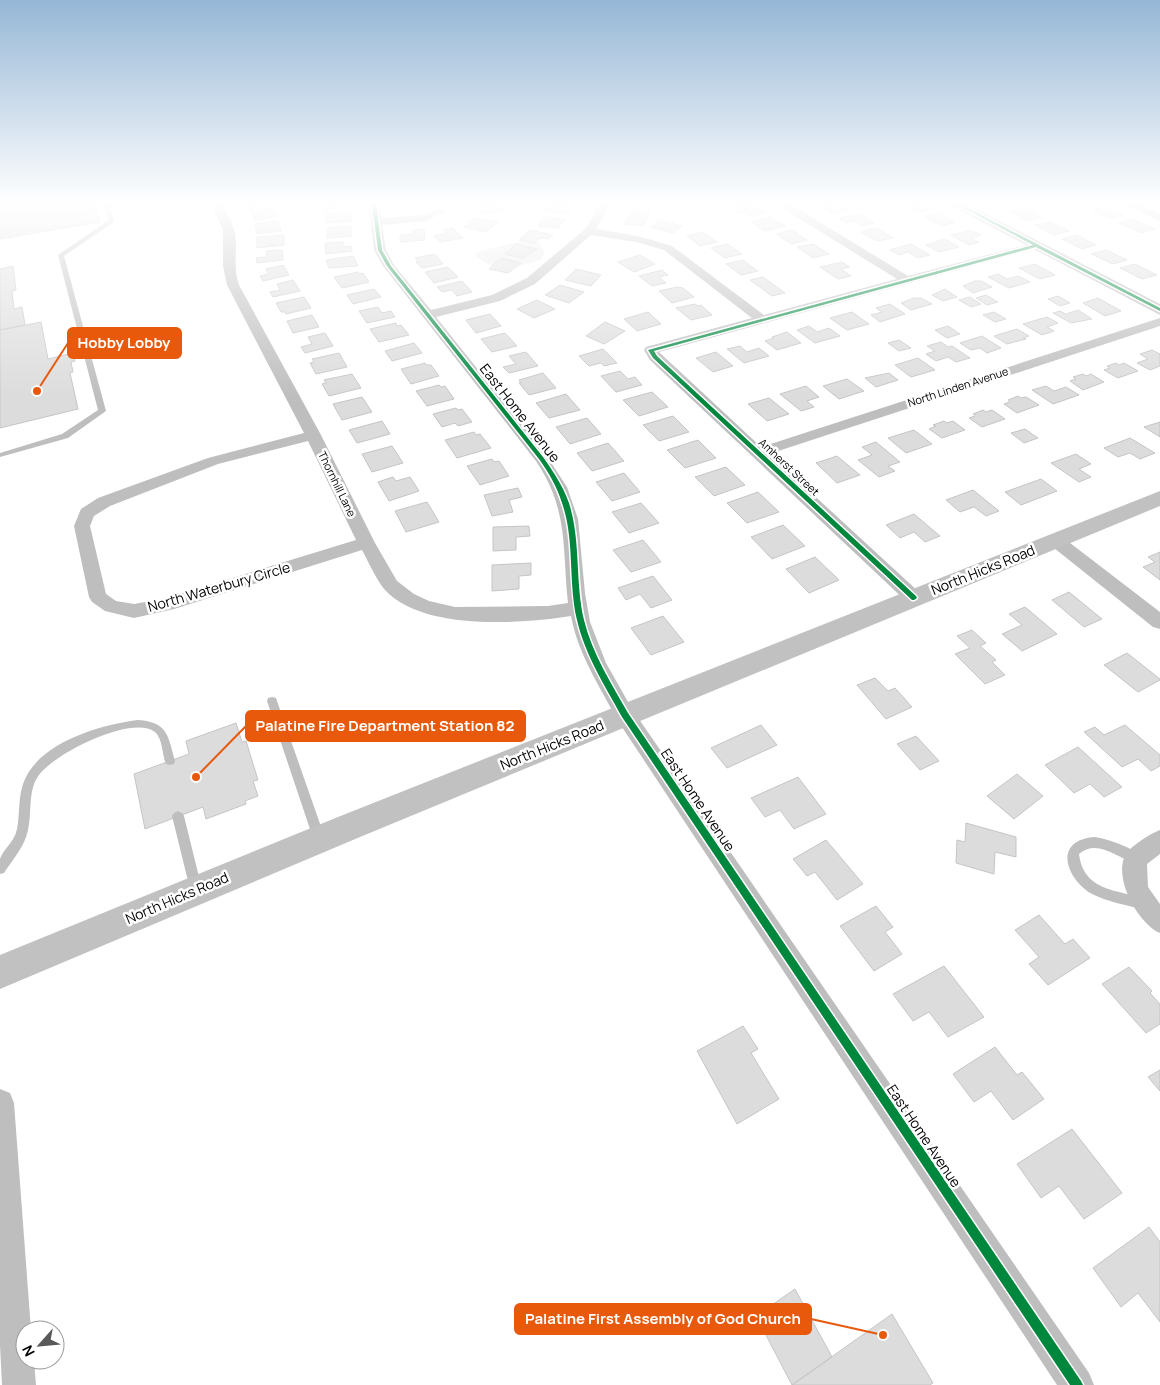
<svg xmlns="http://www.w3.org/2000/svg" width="1160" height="1385" font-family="Manrope,sans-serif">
  <rect width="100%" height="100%" fill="#fff"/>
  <path fill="#eaeaea" d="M527 240 539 243 545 251 542 259C520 266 497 274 477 257L476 252Z"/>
  <path fill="#dcdcdc" stroke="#c5c5c5" d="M0 204H94L100 222 0 239Z
    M245 204H269V205L248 209Z
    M322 204H340L342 207 325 210Z
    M489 204H500L506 211 482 214 476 206Z
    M549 204H563L574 205 568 214 544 211Z
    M746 204H751L765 212 749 216 743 211 738 213 730 207Z
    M825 204H835L847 211 832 214 818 205Z
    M903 204H922H919L930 210 920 212Z
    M1105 207 1124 215 1111 219 1091 210Z
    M272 208 277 216 255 221 250 212Z
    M1023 208 1041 217 1027 221 1009 212Z
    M633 210 650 212 643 226 624 224Z
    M350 211 352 221 326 223 325 214Z
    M938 213 955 222 942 226 935 222H932L925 216Z
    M859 214 874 223 862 226 855 221 846 223 839 218Z
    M544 217 565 219 558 228 538 226Z
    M770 217 786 226 764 231 751 222Z
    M475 218 498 222 486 232 464 227Z
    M1132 219 1155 229 1141 233 1119 223Z
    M660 220 682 226 673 233 651 227Z
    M278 221 281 231 257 234 255 224Z
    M1050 222 1069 231 1054 235 1035 225Z
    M351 226V236L327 238 328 228Z
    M453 228 463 238 440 242 434 236 446 233 443 230Z
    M877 228 893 238 877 241 861 232Z
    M424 229 425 240 400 242V235L413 234V230Z
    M530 230 553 235 548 239 540 238 535 243 519 240Z
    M792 230 807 240 791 244 776 234Z
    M971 230 981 235 971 238 979 242 969 245 951 235Z
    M703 232 717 242 700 246 687 236Z
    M284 235V245L257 248V237Z
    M1076 235 1096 245 1082 249 1062 239Z
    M945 239 959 247 939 252 926 245Z
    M343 242V247L351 246 352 251 326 254 325 243Z
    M517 244 537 249 523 258 505 254Z
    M727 244 742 254 725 258 711 248Z
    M813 244 829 254 813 258 797 247Z
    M911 244 930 255 918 258 908 252 899 255 890 250Z
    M282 250 283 260 257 263 256 258 267 257 266 251Z
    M1106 250 1127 260 1113 264 1091 254Z
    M435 254 443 264 422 268 416 262 418 261 415 258Z
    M640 255 655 264 634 272 618 262Z
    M353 256 358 266 329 268 326 260Z
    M501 258 521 263 508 273 489 269Z
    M743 260 758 271 741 275 726 264Z
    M842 262 850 267 841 269 851 276 838 279 820 267Z
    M1035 264 1055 275 1040 279 1019 268Z
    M1135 264 1157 275 1142 279 1120 268Z
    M283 265 289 275 263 281 260 276 269 274 266 269Z
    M13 266 16 290 12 291 14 309 22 307 25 325 0 330V269Z
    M448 267 458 277 434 283 425 272Z
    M576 269 601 275 591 286 565 280Z
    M662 270 668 275 659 277 666 283 652 286 639 276Z
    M358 272 359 274 363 273 369 282 342 288 334 277Z
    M998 274 1007 279 1018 276 1030 282 1009 288 988 277Z
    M763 277 785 293 772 296 750 280Z
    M293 280 300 291 273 297 270 292 280 290 277 284Z
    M462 281 472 292 457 296 452 290 442 292 437 287Z
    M975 281H982L992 287 973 293 963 286Z
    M560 285 584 292 569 303 545 295Z
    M677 287 683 288 694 297 672 303 659 291Z
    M374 289 381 297 353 304 347 295Z
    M945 289 957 297 943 301 932 295Z
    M986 295 998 302 987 305 976 298Z
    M1058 296 1070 303 1060 306 1048 299Z
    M304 297 311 308 286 314 285 312H281L276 303Z
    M970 297 981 304 971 307 959 300Z
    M914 298H921L932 304 911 310 901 303Z
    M1098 298 1121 311 1105 316 1083 303Z
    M537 300 555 309 534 318 517 309Z
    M695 304 698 306 701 305 712 315 691 320 676 308Z
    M890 304 905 314 880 322 871 315 882 312 876 308Z
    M378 307 382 313 391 311 395 317 367 323 359 311Z
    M1078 310 1092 319 1071 323 1053 313 1060 311 1066 314Z
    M648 312 661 324 637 331 624 319Z
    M852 312 869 324 847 330 830 318Z
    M994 312 1006 319 995 322 983 315Z
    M490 314 501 326 476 333 466 320Z
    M312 315 319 327 293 333 287 321Z
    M1047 317 1058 323 1047 327 1054 331 1042 335 1023 324Z
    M41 322 48 359 73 353 75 361 71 362 73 372 70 373 78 409 0 428V330Z
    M605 322 625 331 604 344 586 336Z
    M396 323 397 326 401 325 409 335 379 342 370 329Z
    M809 326 817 332 829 328 840 336 815 343 797 330Z
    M948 326 960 334 947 338 935 330Z
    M1017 329 1029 336 1023 338 1026 339 1007 344 994 336Z
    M787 332 801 343 777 350 765 341 774 338 772 337Z
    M325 333 333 346 305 353 301 347 312 344 308 337Z
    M505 333 517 346 492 352 481 339Z
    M982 336 1001 348 987 353 980 348 971 350 960 343Z
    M899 340 911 348 899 351 888 343Z
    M941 342 948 347 952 346 970 358 956 362 948 357 936 361 926 354 935 351 927 346Z
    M414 343 422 353 392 361 385 351Z
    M740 346 747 352 759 348 769 356 744 363 727 349Z
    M603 349 617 363 604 366 601 363 589 366 579 356Z
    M1152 350 1160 354V366L1150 370 1137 363 1148 359 1140 354Z
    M526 352 538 366 509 373 503 367 516 364 509 356Z
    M716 352 733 366 713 372 696 358Z
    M339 353 347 367 316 374 310 363 314 362 312 359Z
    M918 358 935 370 911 377 895 365Z
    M425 363 427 365H431L439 376 411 384 401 369Z
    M1116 363 1119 365 1124 363 1138 371 1118 378 1104 370 1110 368 1107 366Z
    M620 371 628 379 635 377 642 385 616 392 601 376Z
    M543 373 556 388 529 395 519 383H521L519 380Z
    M889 373 898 380 876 387 865 378Z
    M352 374 361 388 329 396 322 384 326 383 324 380Z
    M1083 374 1086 376 1091 374 1104 382 1083 390 1070 381 1076 379 1073 377Z
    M847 379 864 391 839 399 823 386Z
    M439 385 441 387 445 386 454 399 427 406 416 391Z
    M806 386 819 397 807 401 814 407 801 411 780 394Z
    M1046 386 1054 391 1066 387 1079 395 1053 404 1032 390Z
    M652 392 668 407 639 416 623 400Z
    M566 394 580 410 549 418 536 403Z
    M1018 396 1021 398 1026 397 1039 405 1017 413 1004 404 1010 402 1008 400Z
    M362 397 372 412 342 420 333 404Z
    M769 398 789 414 767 421 748 404Z
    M456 408 458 410 462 409 472 422 458 426 455 423 442 427 433 414Z
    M983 410 986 412 992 410 1005 419 982 427 969 418 975 416 973 414Z
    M673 416 689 432 659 441 643 425Z
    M587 418 601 434 570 444 556 427Z
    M382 421 390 434 357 443 349 430Z
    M944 421 947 423 953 421 965 430 942 438 929 429 936 426 933 425Z
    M1160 422V437L1144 427Z
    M1025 429 1038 438 1024 443 1011 433Z
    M914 430 932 444 906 453 888 438Z
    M474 432 476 435 480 434 491 448 457 458 445 440Z
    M1130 438 1155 453 1140 459 1130 453 1118 457 1104 448Z
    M698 440 716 458 685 468 667 450Z
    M876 442 900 462 888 466 895 471 879 477 858 460 872 455 862 447Z
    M608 443 624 461 592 471 577 453Z
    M392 446 403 463 372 472 362 454Z
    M1076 454 1091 464 1079 469 1091 477 1079 482 1051 463Z
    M837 456 860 475 837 483 816 463Z
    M492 459 494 462 499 461 509 476 480 485 467 466Z
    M726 467 745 485 714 496 695 477Z
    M624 473 640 492 612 501 596 482Z
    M393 477 396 481 410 477 419 491 389 501 378 482Z
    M1041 479 1057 491 1021 505 1005 492Z
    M518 488 522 497 509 500 513 512 492 516 484 495Z
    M973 490 999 511 986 516 974 507 960 512 946 500Z
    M758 492 779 512 747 523 727 503Z
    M427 502 439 522 406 532 395 511Z
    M641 503 659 523 629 533 612 512Z
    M914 514 940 536 925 542 914 532 900 538 886 525Z
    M783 525 805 546 772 559 751 537Z
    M529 526 530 536 516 537V550L493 551V527Z
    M643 540 661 562 631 572 613 550Z
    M1160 552V580L1143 567 1155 562 1148 557Z
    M815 557 839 580 809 593 786 569Z
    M531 563V575L519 576V589L492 591V565Z
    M653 576 672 600 651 608 640 594 626 600 618 588Z
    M1069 592 1102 619 1084 627 1052 600Z
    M1025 607 1057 634 1022 651 1002 634 1022 625 1009 614Z
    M663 616 684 642 651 655 631 628Z
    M972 630 986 643 980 646 996 660 992 662 1005 675 985 684 955 654 970 648 957 636Z
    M1127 653 1160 679V680L1138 692 1104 665Z
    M875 678 888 691 895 688 912 707 886 719 857 685Z
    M236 723 242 742 246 741 258 780 253 781 258 796 245 801 246 804 206 819 203 807 145 829 134 774 189 754 186 741Z
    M761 725 777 745 727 768 711 748Z
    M1125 725 1160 755V766L1151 771 1138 759 1122 767 1084 732 1095 727 1104 735Z
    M916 736 939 761 920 770 897 744Z
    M1078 747 1122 787 1104 797 1090 784 1074 793 1045 765Z
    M1017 774 1043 796 1014 819 987 796Z
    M798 777 826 814 794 829 780 810 765 817 751 798Z
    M966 823 1016 837V857L995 852 994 874 956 863 957 840 965 842Z
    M826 840 863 884 837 900 815 872 807 876 793 859Z
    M876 906 893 927 885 932 902 954 874 971 840 926Z
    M1039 915 1065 944 1073 939 1090 958 1048 985 1029 964 1039 957 1015 930Z
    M944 966 984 1017 948 1037 929 1012 913 1021 893 994Z
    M1129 967 1152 991 1150 993 1160 1004V1024L1146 1033 1102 984Z
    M743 1026 758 1049 751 1053 779 1099 737 1124 697 1051Z
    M995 1047 1017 1075 1022 1072 1044 1099 1013 1120 991 1091 974 1102 953 1074Z
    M1160 1070V1091L1148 1077Z
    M1072 1129 1122 1193 1084 1219 1059 1186 1041 1198 1017 1164Z
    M1149 1227 1160 1242V1322L1138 1293 1121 1307 1093 1268Z
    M795 1289 832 1357 792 1385 756 1316Z
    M892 1314 933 1383 930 1385H792Z"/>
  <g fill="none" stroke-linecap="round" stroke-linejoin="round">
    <path fill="#bebebe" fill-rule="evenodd" d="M103 204H109L114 222 64 256 106 411 68 438 0 457V453L62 434 98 410 58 255 109 220Z
      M272 697 276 698 277 701 325 838 323 842 319 843 315 842 313 838 267 701 268 698Z
      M138 720C168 722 168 736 175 761L174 764 170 765 166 764C162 755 163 739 155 732 132 714 50 755 37 778 28 793 32 813 28 830 25 846 13 859 4 873L0 874C0 870 0 863 0 859 3 849 14 843 17 829 20 814 18 799 23 784 37 743 99 725 138 720Z
      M178 811 182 813 184 816 202 889 200 893 196 894 192 893 190 889 172 816 174 813Z
      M1095 837C1107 839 1137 848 1142 859L1140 863 1136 864C1118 858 1097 838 1079 854 1084 893 1119 889 1148 900L1150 904 1148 908 1144 910C1127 905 1108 902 1092 894 1066 879 1052 840 1095 837Z"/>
    <path fill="#bebebe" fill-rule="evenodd" d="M211 204H221C226 212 231 220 234 229 239 248 232 266 239 285L321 435 375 543 397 581 414 594 429 601 455 607 548 606 568 603C562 548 569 510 536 461L383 266 374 250 369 204H379L381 218 424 215 440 208 445 211 426 221 382 225 386 250 394 265 431 310 492 295 527 278 585 229 595 214 597 204H607L605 214 596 229 638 236 672 246 764 315 897 279 779 206 778 204H790L908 276 1033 243H1041L1043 245 1041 247 659 352 761 447 1160 318V326L769 454 920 593 923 598 920 603 914 604 908 603 650 360 644 350 646 347 752 318 664 250 636 242 591 235 535 284 500 301 436 317 546 455 567 487 578 519 585 593 590 622 606 663 632 709 1089 1373 1094 1385H1057L618 721C600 687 578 654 571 616 520 624 423 631 385 590 376 579 369 563 362 550L174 609 134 618 105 611 92 602 89 597 74 526 81 509 98 498 208 458 304 433 227 285 223 266V229ZM308 441 356 540 167 598 134 604 116 601 106 594 90 526 94 516 110 506 218 464Z
      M1124 204H1137L1160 214V221Z
      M1055 534 1061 536 1160 612V629L1153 627 1049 544 1046 540 1049 536Z
      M1160 830V854L1147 864 1148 887 1160 904V933C1137 923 1110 873 1128 851 1136 843 1150 834 1160 830Z
      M0 1089 10 1093 14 1103 31 1330H25V1360H34L36 1385H2L0 1345Z"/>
    <path fill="#bebebe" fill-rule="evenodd" d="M951 204H967L1160 304V315L953 207Z"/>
    <path fill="#c1c1c1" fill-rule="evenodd" d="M1160 491V506L360 837 0 989V955L338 817Z"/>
    <defs>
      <path id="cycleway" d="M372 204H376L382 250 391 266 543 457C553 471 563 486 569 503 581 541 575 582 584 620 592 653 611 683 628 713L1081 1381 1083 1385H1070L622 717C605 686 585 655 577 620 568 582 575 540 562 503 557 487 549 473 539 459L387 266 378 250Z
        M956 204H960L1160 308V311L1036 247 654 351 657 356 916 596 917 598 914 600H912L653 358 648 350 1033 245Z"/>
    </defs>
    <use href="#cycleway" stroke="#fff" stroke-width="3"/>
    <use href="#cycleway" fill="#00873e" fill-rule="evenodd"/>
  </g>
  <linearGradient id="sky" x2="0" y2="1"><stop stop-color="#96b7d6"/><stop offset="0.51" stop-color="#fff"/><stop offset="1" stop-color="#fff" stop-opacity="0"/></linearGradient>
  <rect width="1160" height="397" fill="url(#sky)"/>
  <g text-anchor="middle" stroke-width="5" stroke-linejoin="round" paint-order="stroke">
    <g font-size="11" fill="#000" stroke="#fff">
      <text transform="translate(958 387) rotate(-18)" y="4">North Linden Avenue</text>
      <text transform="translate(789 467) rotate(43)" y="4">Amherst Street</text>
      <text transform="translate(337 484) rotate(64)" y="4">Thornhill Lane</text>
    </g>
    <g font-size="14" fill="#000" stroke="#fff">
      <text transform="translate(520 413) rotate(52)" y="5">East Home Avenue</text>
      <text transform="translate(983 570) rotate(-22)" y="5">North Hicks Road</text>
      <text transform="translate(219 587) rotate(-16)" y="5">North Waterbury Circle</text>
      <text transform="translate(552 745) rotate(-22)" y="5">North Hicks Road</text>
      <text transform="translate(698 800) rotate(56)" y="5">East Home Avenue</text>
      <text transform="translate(177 898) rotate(-23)" y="5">North Hicks Road</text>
      <text transform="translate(924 1136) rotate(56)" y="5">East Home Avenue</text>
    </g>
  </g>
  <path fill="none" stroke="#e8590c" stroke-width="2" d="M37 391L68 343M196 777L246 726M883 1335L811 1319"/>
  <g fill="#e8590c" stroke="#fff" stroke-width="2">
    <circle cx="37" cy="391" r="5"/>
    <circle cx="196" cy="777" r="5"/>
    <circle cx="883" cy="1335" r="5"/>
  </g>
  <g fill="#e8590c" stroke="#e8590c" stroke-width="2">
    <rect x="68" y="328" width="113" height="30" rx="5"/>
    <rect x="246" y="711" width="279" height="30" rx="5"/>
    <rect x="515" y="1304" width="296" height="30" rx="5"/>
  </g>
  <g font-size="15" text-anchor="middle" font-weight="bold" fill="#fff">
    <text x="124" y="348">Hobby Lobby</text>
    <text x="385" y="731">Palatine Fire Department Station 82</text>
    <text x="663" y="1324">Palatine First Assembly of God Church</text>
  </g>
  <g transform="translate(40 1345) rotate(243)"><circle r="24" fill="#ffffff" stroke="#999999"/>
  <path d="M0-4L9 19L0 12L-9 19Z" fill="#595959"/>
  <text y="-8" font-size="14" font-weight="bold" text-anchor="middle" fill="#000000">N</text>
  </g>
</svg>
